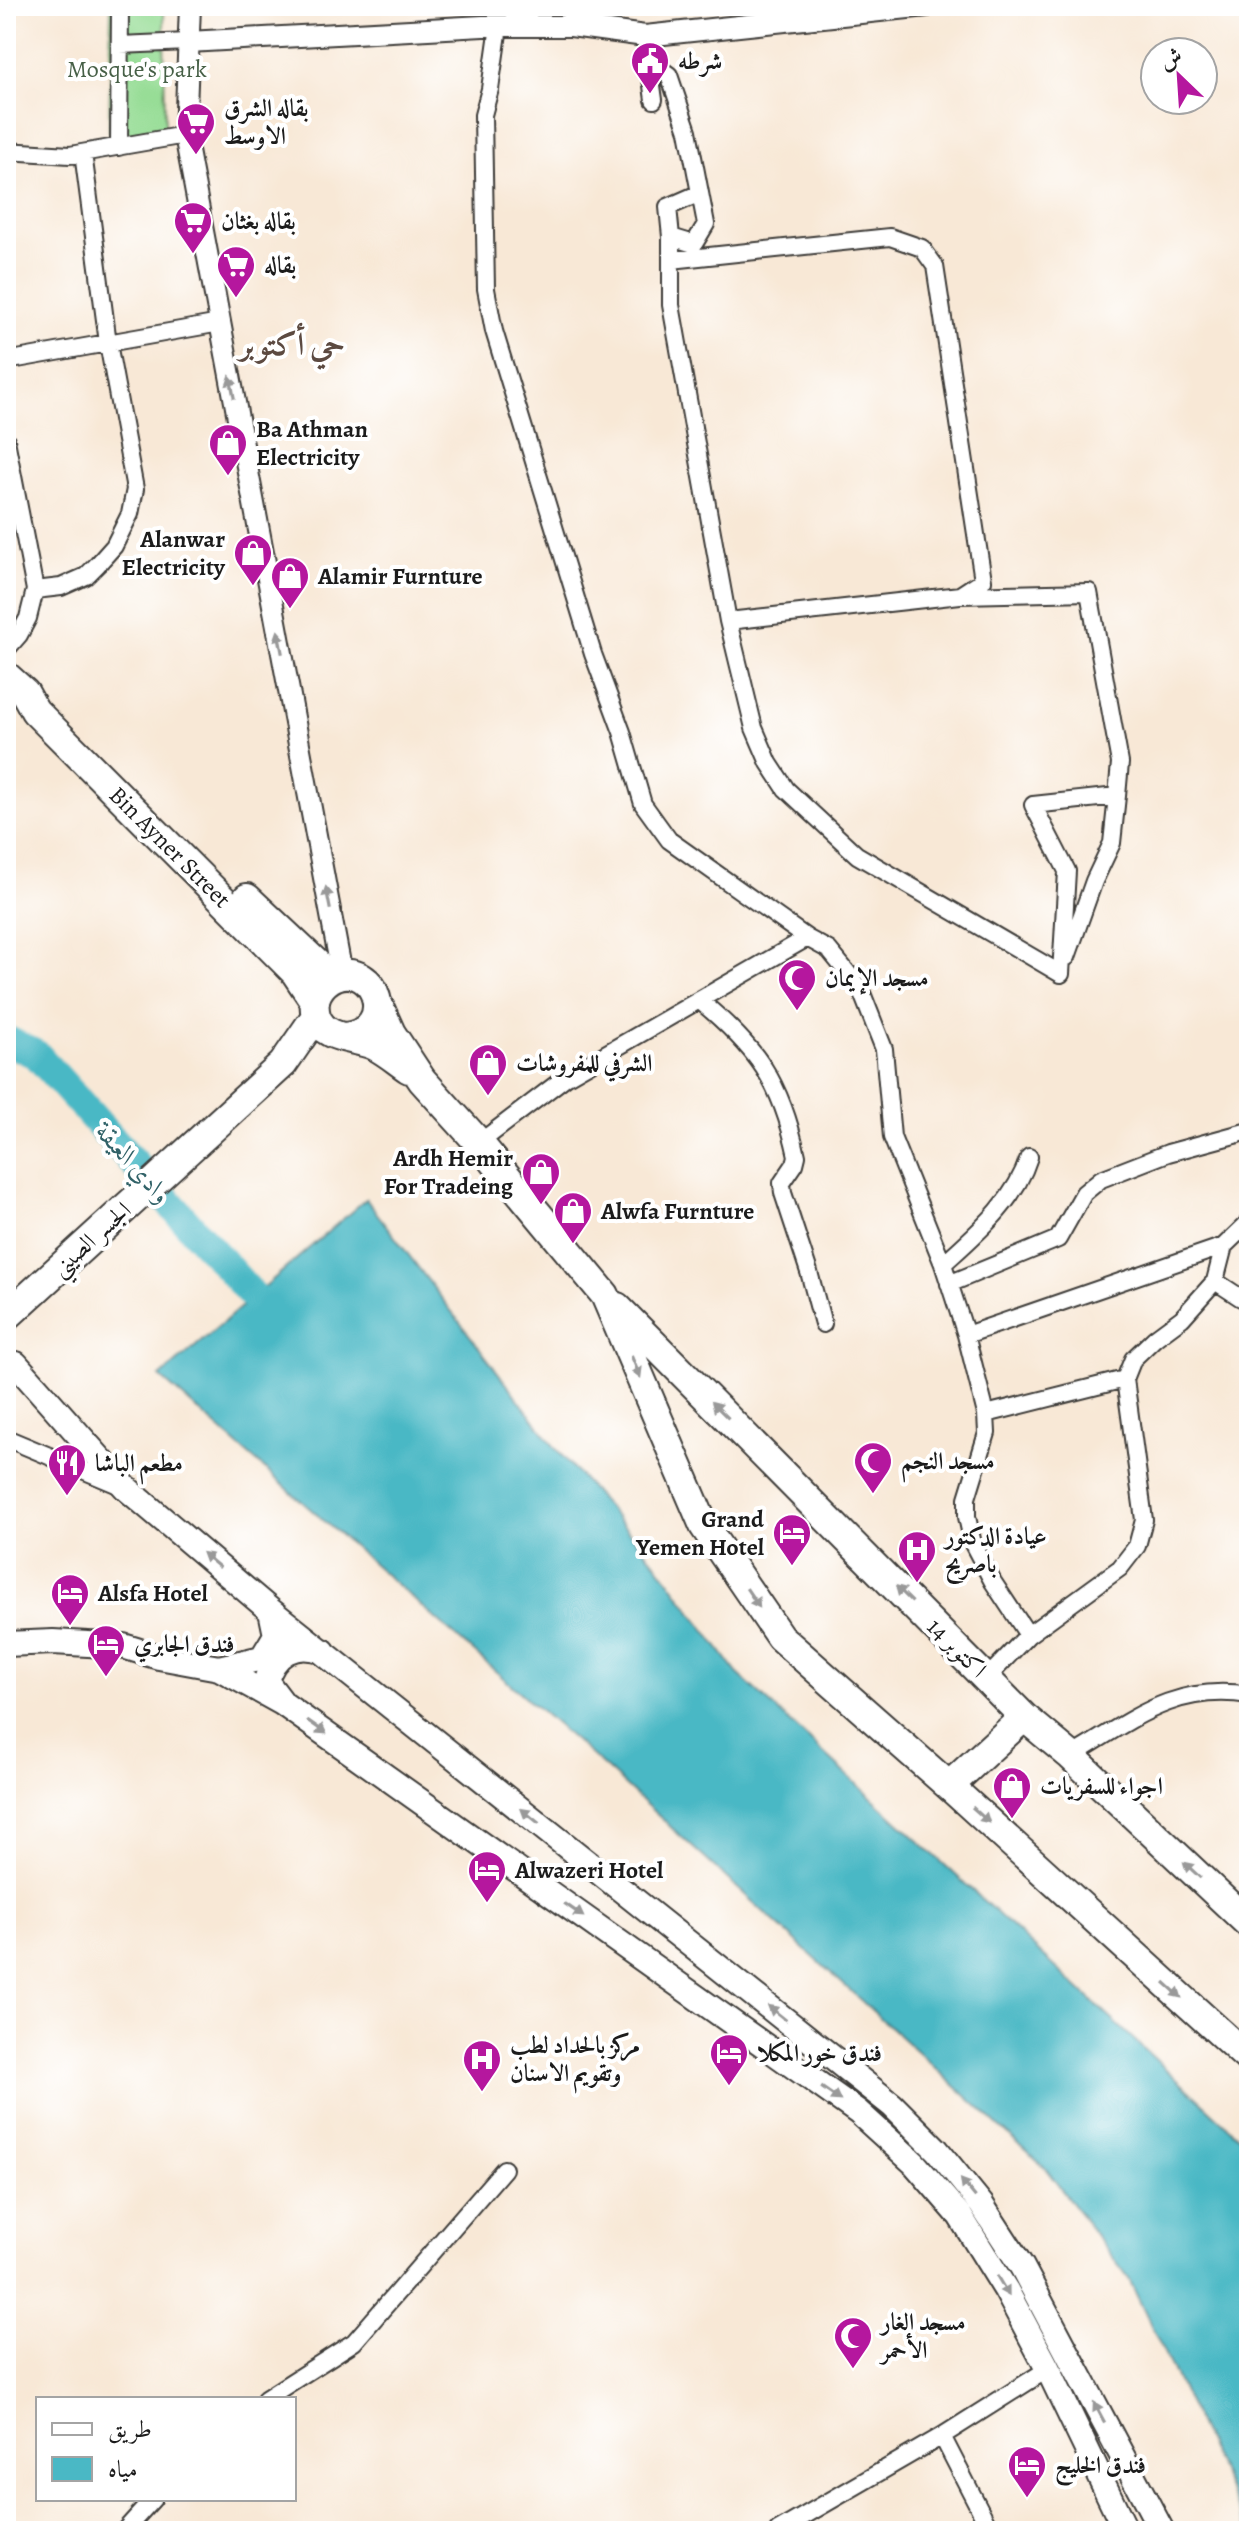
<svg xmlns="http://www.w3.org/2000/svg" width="1255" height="2537" font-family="Alegreya,Amiri,serif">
  <rect width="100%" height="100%" fill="#fff"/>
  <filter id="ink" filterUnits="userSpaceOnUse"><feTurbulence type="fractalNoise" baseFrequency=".0125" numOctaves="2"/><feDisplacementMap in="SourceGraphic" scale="16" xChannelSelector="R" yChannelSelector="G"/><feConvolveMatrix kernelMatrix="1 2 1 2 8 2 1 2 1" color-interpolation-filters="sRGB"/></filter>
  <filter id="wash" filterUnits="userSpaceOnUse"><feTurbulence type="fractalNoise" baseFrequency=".006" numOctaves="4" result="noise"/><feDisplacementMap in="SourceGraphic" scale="32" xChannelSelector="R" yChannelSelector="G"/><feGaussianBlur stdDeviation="1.8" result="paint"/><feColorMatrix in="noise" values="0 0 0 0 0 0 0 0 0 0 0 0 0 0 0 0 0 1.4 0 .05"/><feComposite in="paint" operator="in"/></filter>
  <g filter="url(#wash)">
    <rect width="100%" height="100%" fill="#f8e8d6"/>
    <path fill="#97dd96" stroke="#5a7c59" stroke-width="2" d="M111 6H164L165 133 109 145Z"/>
    <path fill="#4ab8c5" stroke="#336a70" stroke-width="2" d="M366 1199 557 1450 657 1564 737 1673 1249 2146V2531L1129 2279 1045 2168 607 1769 160 1377Z"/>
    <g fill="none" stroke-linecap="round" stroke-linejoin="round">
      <path stroke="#4ab8c5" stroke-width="30" d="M6 1040 37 1055 254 1297"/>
    </g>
  </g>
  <g filter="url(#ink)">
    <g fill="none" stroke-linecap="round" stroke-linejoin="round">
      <defs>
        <path id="minor" d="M570 6 571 26
          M499 26 490 89 483 115 486 289 494 331 593 654 622 732 643 804 669 840 807 938 829 950 860 988 884 1049 892 1137 943 1264 966 1335 986 1414 987 1433 967 1498V1517L973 1544 993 1582 1028 1635
          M645 36 654 100
          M120 45 188 42
          M648 60 669 75 688 131 706 224 694 244 671 237 668 207 700 193
          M119 147 120 6
          M6 151 70 155 185 135
          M671 237V305L728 621 960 595 983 580 935 266 922 248 890 237 671 260
          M6 361 220 323
          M6 440 35 590 28 618 19 635 6 650
          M35 590 61 587 86 576 98 564 114 546 130 514 135 489 108 343 83 153
          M728 621 754 728 769 763 786 789 857 855 1061 974 1067 871 1033 805 1117 796 1120 763 1089 592 960 595
          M1067 957 1094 881 1112 843 1117 796
          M699 1000C757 1048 781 1081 797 1156L795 1164 782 1183 783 1193 809 1272 823 1324
          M479 1143 567 1076 807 938
          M943 1264C977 1233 1015 1202 1029 1157
          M1215 1281 1241 1298H1249
          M949 1284 1058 1239 1084 1193 1101 1179 1168 1153 1249 1131
          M966 1335 1224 1246
          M986 1414 1125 1379
          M6 1438 121 1486
          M987 1678 1028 1635 1120 1568 1137 1546 1144 1520 1125 1379 1133 1359 1155 1338 1182 1318 1215 1281 1224 1246 1249 1222
          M1071 1756C1132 1720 1175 1683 1249 1695
          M265 2399 354 2342 504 2169
          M942 2436 991 2531
          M124 2531 153 2499
          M778 2531 942 2436 1048 2369"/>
        <path id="tertiary" d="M190 6 185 135 342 974
          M188 42 483 26H571L645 36 927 6"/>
        <path id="secondary" d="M16 1364 126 1488 271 1611 892 2105 937 2150 981 2204 1022 2267 1162 2531
          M6 1644 53 1642 123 1646 159 1657 219 1668 282 1703 858 2112 914 2163 960 2216 1006 2290 1048 2369 1126 2531
          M219 1668 262 1658 276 1635 271 1611
          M282 1702 266 1681C274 1653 295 1641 323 1651"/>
        <path id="trunk" d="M6 676 25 693 35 711 295 972 315 1002
          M247 898 332 978
          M378 1004 391 1033 422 1080 479 1143 605 1295 704 1526 780 1637 949 1786 1249 2059
          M345 1037C399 1030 377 961 336 976 329 979 322 985 318 992 314 999 314 1008 316 1016 324 1040 354 1037 373 1045 386 1051 397 1061 409 1069
          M617 1307 1024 1717 1071 1756 1249 1924
          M6 1317 283 1064 316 1016
          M949 1786 1024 1717"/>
      </defs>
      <use href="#minor" stroke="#3d3b38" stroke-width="20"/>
      <use href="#tertiary" stroke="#3d3b38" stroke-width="24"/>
      <use href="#secondary" stroke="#3d3b38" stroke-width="28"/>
      <use href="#trunk" stroke="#3d3b38" stroke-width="32"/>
      <use href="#minor" stroke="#fff" stroke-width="16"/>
      <use href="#tertiary" stroke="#fff" stroke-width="20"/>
      <use href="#secondary" stroke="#fff" stroke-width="24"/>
      <use href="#trunk" stroke="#fff" stroke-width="28"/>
    </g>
    <defs><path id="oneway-solid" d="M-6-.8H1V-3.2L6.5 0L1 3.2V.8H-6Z" transform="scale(2)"/></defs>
    <g fill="#999">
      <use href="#oneway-solid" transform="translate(232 387) rotate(-101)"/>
      <use href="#oneway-solid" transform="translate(280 642) rotate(-101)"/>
      <use href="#oneway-solid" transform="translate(328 898) rotate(-101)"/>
      <use href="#oneway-solid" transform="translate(636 1367) rotate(67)"/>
      <use href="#oneway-solid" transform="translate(720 1410) rotate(-135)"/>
      <use href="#oneway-solid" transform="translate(211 1560) rotate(-140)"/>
      <use href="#oneway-solid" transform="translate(904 1594) rotate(-135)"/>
      <use href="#oneway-solid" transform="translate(753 1598) rotate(56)"/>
      <use href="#oneway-solid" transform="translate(317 1727) rotate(35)"/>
      <use href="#oneway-solid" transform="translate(981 1815) rotate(42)"/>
      <use href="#oneway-solid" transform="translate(530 1816) rotate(-141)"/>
      <use href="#oneway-solid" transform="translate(1192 1870) rotate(-137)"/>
      <use href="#oneway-solid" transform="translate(574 1910) rotate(35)"/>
      <use href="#oneway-solid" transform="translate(1173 1990) rotate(42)"/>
      <use href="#oneway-solid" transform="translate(777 2013) rotate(-141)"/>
      <use href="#oneway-solid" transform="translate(831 2094) rotate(35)"/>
      <use href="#oneway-solid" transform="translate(968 2188) rotate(-129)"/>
      <use href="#oneway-solid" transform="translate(1003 2286) rotate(59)"/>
      <use href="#oneway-solid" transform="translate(1099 2412) rotate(-118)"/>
    </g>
  </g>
  <defs>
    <symbol id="civic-pin" viewBox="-11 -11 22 30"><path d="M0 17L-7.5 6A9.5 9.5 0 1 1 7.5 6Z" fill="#b5179e" stroke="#fff"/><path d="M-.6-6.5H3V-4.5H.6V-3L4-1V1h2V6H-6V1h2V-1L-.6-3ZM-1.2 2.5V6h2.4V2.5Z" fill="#fff"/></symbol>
    <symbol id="supermarket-pin" viewBox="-11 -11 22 30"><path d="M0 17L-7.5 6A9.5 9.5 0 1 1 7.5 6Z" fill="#b5179e" stroke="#fff"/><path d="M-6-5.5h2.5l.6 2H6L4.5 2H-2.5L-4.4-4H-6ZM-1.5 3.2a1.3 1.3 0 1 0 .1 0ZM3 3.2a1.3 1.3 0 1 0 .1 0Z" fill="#fff"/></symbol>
    <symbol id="shop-pin" viewBox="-11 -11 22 30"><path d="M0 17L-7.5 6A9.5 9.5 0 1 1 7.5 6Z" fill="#b5179e" stroke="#fff"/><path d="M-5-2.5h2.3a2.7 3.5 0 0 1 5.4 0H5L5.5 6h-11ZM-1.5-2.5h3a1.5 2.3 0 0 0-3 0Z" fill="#fff"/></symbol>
    <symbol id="mosque-pin" viewBox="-11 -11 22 30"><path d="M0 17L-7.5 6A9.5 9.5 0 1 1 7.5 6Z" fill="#b5179e" stroke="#fff"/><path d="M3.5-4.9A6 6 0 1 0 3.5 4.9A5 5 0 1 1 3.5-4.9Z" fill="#fff"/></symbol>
    <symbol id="restaurant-pin" viewBox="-11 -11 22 30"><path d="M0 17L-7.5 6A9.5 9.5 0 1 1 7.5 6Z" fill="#b5179e" stroke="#fff"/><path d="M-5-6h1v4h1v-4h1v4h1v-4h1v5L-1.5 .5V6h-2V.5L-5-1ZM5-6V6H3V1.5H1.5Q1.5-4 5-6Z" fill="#fff"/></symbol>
    <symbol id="hotel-pin" viewBox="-11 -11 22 30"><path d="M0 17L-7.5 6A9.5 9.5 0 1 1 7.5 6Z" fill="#b5179e" stroke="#fff"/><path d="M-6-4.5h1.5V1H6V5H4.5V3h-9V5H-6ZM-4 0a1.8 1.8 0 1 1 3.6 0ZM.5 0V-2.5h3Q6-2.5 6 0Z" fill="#fff"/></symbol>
    <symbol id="hospital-pin" viewBox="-11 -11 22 30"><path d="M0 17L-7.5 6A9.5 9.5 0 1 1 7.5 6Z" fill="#b5179e" stroke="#fff"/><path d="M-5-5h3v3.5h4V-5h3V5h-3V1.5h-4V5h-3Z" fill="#fff"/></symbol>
  </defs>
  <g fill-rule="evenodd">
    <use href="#civic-pin" x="628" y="39" width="44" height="60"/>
    <use href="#supermarket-pin" x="174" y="100" width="44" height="60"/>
    <use href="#supermarket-pin" x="171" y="199" width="44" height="60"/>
    <use href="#supermarket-pin" x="214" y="243" width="44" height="60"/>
    <use href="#shop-pin" x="206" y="421" width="44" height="60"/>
    <use href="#shop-pin" x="231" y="531" width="44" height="60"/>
    <use href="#shop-pin" x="268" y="554" width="44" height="60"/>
    <use href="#mosque-pin" x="775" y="956" width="44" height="60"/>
    <use href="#shop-pin" x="466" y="1041" width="44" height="60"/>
    <use href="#shop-pin" x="519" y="1150" width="44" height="60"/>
    <use href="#shop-pin" x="551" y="1189" width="44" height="60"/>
    <use href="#mosque-pin" x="851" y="1439" width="44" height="60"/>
    <use href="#restaurant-pin" x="45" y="1441" width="44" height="60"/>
    <use href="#hotel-pin" x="770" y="1511" width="44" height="60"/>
    <use href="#hospital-pin" x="895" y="1528" width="44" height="60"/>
    <use href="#hotel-pin" x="48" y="1571" width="44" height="60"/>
    <use href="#hotel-pin" x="84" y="1622" width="44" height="60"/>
    <use href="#shop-pin" x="990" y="1764" width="44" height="60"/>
    <use href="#hotel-pin" x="465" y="1848" width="44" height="60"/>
    <use href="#hotel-pin" x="707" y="2031" width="44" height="60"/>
    <use href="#hospital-pin" x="460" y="2037" width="44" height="60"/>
    <use href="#mosque-pin" x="831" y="2314" width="44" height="60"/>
    <use href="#hotel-pin" x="1005" y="2443" width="44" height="60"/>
  </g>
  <g text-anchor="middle" stroke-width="8" stroke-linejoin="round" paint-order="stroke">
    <g font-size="24" font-weight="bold" fill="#1c1c1c" stroke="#fff" text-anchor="start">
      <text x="678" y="69">شرطه</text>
      <text x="224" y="116">بقاله الشرق<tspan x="224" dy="28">الاوسط</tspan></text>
      <text x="221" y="229">بقاله بغثان</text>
      <text x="264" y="273">بقاله</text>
      <text x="256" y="437">Ba Athman<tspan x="256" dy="28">Electricity</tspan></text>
      <text x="225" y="547" text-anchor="end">Alanwar<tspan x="225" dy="28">Electricity</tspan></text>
      <text x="318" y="584">Alamir Furnture</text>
      <text x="825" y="986">مسجد الإيمان</text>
      <text x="516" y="1071">الشرفي للمفروشات</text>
      <text x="513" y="1166" text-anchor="end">Ardh Hemir<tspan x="513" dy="28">For Tradeing</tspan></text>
      <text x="601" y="1219">Alwfa Furnture</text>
      <text x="901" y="1469">مسجد النجم</text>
      <text x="95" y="1471">مطعم الباشا</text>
      <text x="764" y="1527" text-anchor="end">Grand<tspan x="764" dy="28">Yemen Hotel</tspan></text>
      <text x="945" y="1544">عيادة الدكتور<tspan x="945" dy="28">باصريح</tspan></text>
      <text x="98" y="1601">Alsfa Hotel</text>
      <text x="134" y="1652">فندق الجابري</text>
      <text x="1040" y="1794">اجواء للسفريات</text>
      <text x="515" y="1878">Alwazeri Hotel</text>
      <text x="510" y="2053">مركز بالحداد لطب<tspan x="510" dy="28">وتقويم الاسنان</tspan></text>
      <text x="757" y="2061">فندق خور المكلا</text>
      <text x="881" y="2330">مسجد الغار<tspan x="881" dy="28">الأحمر</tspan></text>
      <text x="1055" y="2473">فندق الخليج</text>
    </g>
    <g font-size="24" fill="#476047" stroke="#fff">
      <text x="137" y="77">Mosque's park</text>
    </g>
    <g font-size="24" fill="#1c1c1c" stroke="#fff">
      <text transform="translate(170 847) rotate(45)" y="8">Bin Ayner Street</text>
      <text transform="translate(91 1239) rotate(-42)" y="8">الجسر الصيني</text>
      <text transform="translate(957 1648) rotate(45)" y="8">14 اكتوبر</text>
    </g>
    <g font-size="26" font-style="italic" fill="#316268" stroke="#fff">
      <text transform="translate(134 1163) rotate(48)" y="9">وادي العيقة</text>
    </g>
    <g font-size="32" font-weight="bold" fill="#5c4a41" stroke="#fff">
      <text x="292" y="355">حي أكتوبر</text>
    </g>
  </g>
  <rect width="1255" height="2537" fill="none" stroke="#fff" stroke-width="32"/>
  <rect x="36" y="2397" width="260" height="104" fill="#ffffff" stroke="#a4a4a4" stroke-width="2"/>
  <rect x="52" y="2423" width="40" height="12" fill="#ffffff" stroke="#a4a4a4" stroke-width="2"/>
  <text x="108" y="2437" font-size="24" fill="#1c1c1c">طريق</text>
  <rect x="52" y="2457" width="40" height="24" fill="#4ab8c5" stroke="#a4a4a4" stroke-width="2"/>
  <text x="108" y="2477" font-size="24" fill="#1c1c1c">مياه</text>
  <g transform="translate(1179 76) rotate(335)"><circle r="38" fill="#ffffff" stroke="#a4a4a4" stroke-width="2"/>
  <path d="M0-6L14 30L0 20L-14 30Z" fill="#b5179e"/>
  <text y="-12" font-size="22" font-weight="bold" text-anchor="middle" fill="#1c1c1c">ش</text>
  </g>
</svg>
